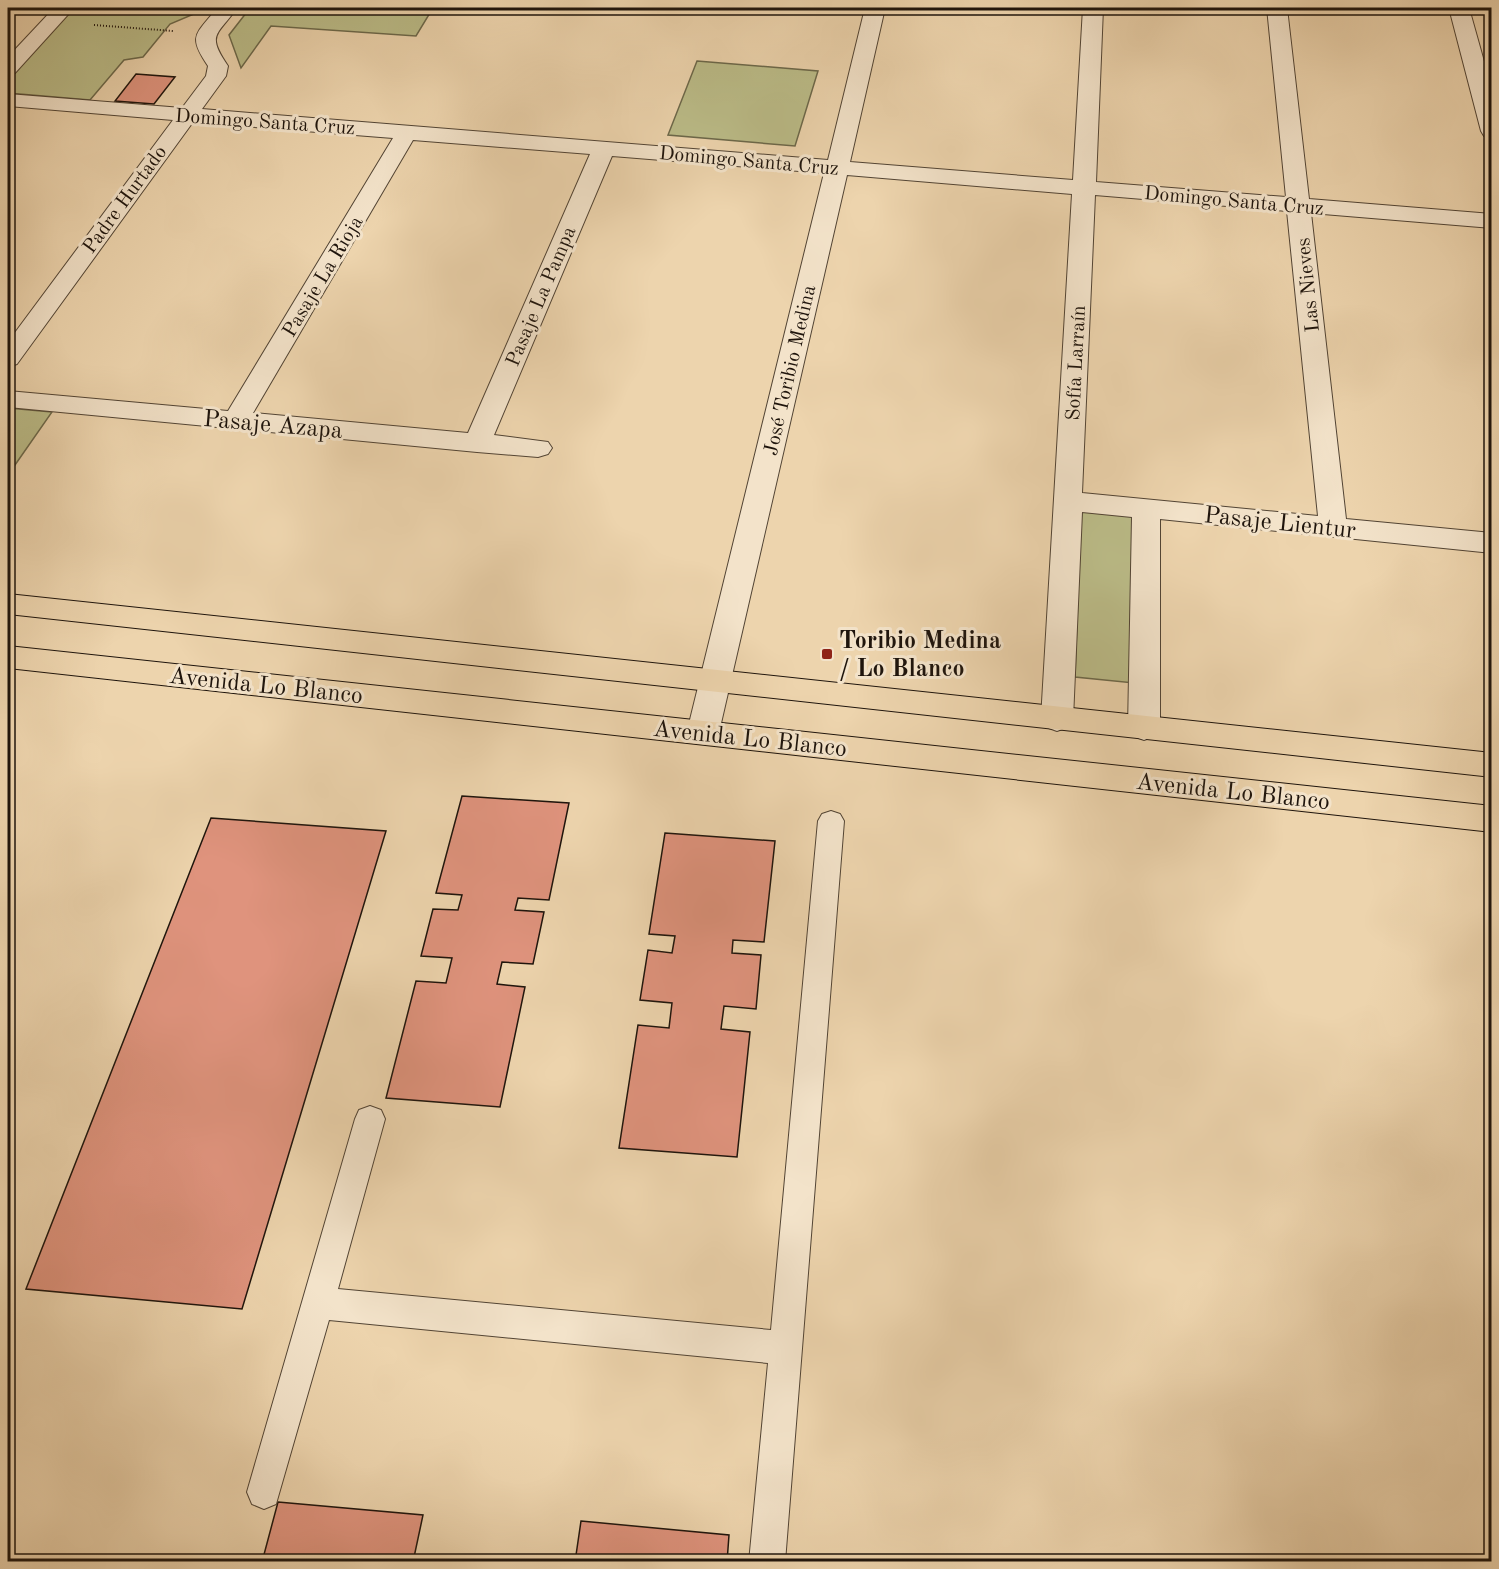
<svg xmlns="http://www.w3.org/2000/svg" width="1499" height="1569" font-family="'Old Standard TT',serif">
  <rect width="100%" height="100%" fill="#edd4ad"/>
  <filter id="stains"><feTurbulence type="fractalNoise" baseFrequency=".00333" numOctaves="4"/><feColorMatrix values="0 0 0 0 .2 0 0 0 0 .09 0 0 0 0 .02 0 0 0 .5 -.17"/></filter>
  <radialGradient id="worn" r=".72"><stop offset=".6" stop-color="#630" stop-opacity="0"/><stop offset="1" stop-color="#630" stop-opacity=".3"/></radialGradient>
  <path fill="#bbbc88" stroke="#6c684a" stroke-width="1.5" d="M73 8H208L170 24 143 57 124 60 90 100 8 93V77Z
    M250 8H433L416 36 271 26 241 68 229 35Z
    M697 61 818 71 795 146 668 135Z
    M8 408 52 412 8 475Z
    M1081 509 1134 514V683L1075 677Z"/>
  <path fill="#df937d" stroke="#1e140c" stroke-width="1.5" d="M136 74 175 77 154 104 115 101Z
    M462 796 569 803 549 900 518 898 515 910 544 912 533 964 502 962 497 984 525 987 500 1107 386 1098 416 981 446 983 452 958 421 956 433 909 458 910 462 895 436 893Z
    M211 818 386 831 242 1309 26 1289Z
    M665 833 775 841 764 942 733 940 732 953 761 955 756 1009 724 1006 721 1029 750 1032 737 1157 619 1148 638 1025 669 1028 672 1003 640 1000 648 950 672 953 675 936 649 934Z
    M278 1502 423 1515 413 1562H262Z
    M581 1521 729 1535 727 1562H575Z"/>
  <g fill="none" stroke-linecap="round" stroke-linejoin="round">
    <defs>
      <path id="service" d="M831 811 840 814 844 821 785 1562H749L768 1363 329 1320 276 1504 264 1509 252 1504 247 1492 355 1119 359 1110 370 1106 381 1110 385 1119 338 1289 771 1330 818 821 822 814Z"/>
      <path id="minor" d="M54 8H74L15 73 8 75V57Z
        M217 8H237C217 36 206 34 228 66L226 76 202 109 828 160 865 8H885L850 162 1073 180 1083 8H1103L1096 182 1286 197 1267 8H1287L1309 199 1492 214V228L1311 213 1346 519 1492 533V553L1160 519V728L1155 736 1144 740 1133 736 1128 728 1132 517 1082 512 1073 719 1068 727 1057 731 1046 727 1041 719 1072 194 847 175 719 732 714 740 703 744 692 740 687 732 824 173 612 156 494 435 548 442 552 448 548 454 538 457 477 452 8 407V391L228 411 393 138 193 122 17 364 8 367V342L173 120 8 106V94L182 108 206 76 208 66C187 35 196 35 217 8ZM413 140 590 154 468 433 253 413ZM1095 195 1287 211 1318 516 1082 493Z
        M1449 8H1469L1492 90V137L1484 136 1481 131Z"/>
      <path id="primary" d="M8 594 1492 753V777L8 614Z
        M8 646 1492 806V832L8 668Z"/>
    </defs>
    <use href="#service" stroke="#524434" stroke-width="2"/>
    <use href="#minor" stroke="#524434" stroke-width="2"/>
    <use href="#primary" stroke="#1e140c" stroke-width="2"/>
    <path stroke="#1e140c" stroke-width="2" stroke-dasharray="1 2" stroke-linecap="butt" d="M94 25 173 31"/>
    <use href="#service" fill="#f3e3ca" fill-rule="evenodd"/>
    <use href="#minor" fill="#f3e3ca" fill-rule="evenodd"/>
    <use href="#primary" fill="#edd4ad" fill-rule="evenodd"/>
  </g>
  <rect fill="#8f2418" stroke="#f3e3ca" stroke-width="2" x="821" y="648" width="12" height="12" rx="3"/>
  <g text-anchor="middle" stroke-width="6" stroke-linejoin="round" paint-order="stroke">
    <g font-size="20" fill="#1e140c" stroke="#f3e3ca">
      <text transform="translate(265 121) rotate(4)" y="7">Domingo Santa Cruz</text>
      <text transform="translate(749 160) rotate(5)" y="7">Domingo Santa Cruz</text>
      <text transform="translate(124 199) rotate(-54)" y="7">Padre Hurtado</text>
      <text transform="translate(1234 200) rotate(5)" y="7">Domingo Santa Cruz</text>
      <text transform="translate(322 276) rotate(-59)" y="7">Pasaje La Rioja</text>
      <text transform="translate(1307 285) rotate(-96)" y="7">Las Nieves</text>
      <text transform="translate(540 296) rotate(-67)" y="7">Pasaje La Pampa</text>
      <text transform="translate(1075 363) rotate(-87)" y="7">Sofía Larraín</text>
      <text transform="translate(789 370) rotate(-77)" y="7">José Toribio Medina</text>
    </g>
    <g font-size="24" fill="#1e140c" stroke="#f3e3ca">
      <text transform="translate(273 424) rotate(5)" y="8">Pasaje Azapa</text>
      <text transform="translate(1280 522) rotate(6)" y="8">Pasaje Lientur</text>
      <text transform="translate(266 685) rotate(6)" y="8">Avenida Lo Blanco</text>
      <text transform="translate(750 738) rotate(6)" y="8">Avenida Lo Blanco</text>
      <text transform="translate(1233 791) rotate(6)" y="8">Avenida Lo Blanco</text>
    </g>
    <g font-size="24" font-weight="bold" fill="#1e140c" stroke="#f3e3ca" text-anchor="start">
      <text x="839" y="648">Toribio Medina<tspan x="839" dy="28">/ Lo Blanco</tspan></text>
    </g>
  </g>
  <rect width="1499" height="1569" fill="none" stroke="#edd4ad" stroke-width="30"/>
  <rect x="9" y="9" width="1481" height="1551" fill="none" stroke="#1e140c" stroke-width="3"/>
  <rect x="15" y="15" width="1469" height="1539" fill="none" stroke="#1e140c" stroke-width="1.5"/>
  <rect width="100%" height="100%" filter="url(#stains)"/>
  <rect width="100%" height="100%" fill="url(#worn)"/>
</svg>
